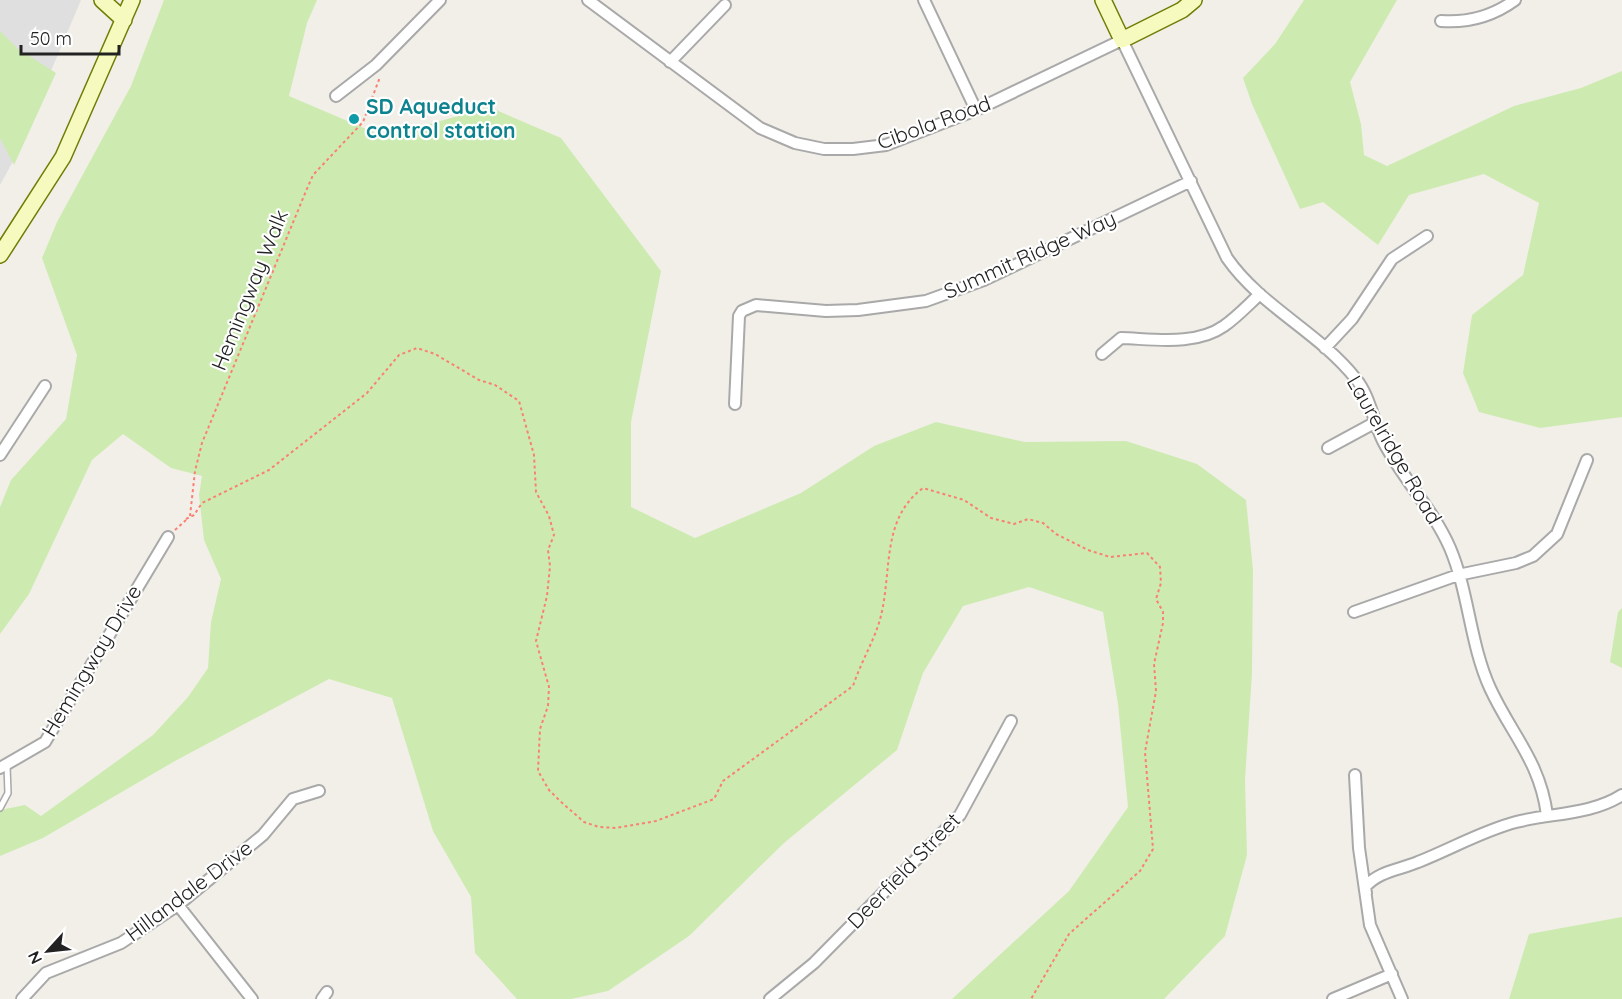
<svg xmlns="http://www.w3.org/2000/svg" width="1622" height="999" font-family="Quicksand,sans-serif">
  <rect width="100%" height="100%" fill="#f2efe9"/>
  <path fill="#e0dfdf" d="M0 0H81L12 163 0 185Z"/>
  <path fill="#cdebb0" d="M164 0H317L307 23 289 96 385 137 489 107 561 138 661 271 631 422V507L695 538 801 493 874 446 936 422 1025 442 1126 441 1197 464 1246 500 1253 570 1252 673 1245 780 1247 855 1225 936 1164 999H952L1069 891 1128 807 1118 704 1103 612 1029 587 963 606 923 673 897 750 784 843 689 936 608 991 571 999H517L475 953 471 897 433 831 392 698 329 679 175 761 43 838 0 856V810L25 805 41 816 153 735 188 697 208 668 211 622 221 579 204 540 199 495 202 476 171 468 123 434 92 460 29 594 0 634V507L11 480 66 419 77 355 42 258 57 222 131 86Z
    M1304 0H1397L1350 82 1361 124 1364 155 1387 166 1514 106 1581 88 1622 71V417L1540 428 1479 412 1463 373 1472 315 1523 275 1539 203 1484 174 1409 195 1378 245 1323 202 1300 209 1252 104 1243 78 1275 44Z
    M0 31 18 49 56 73 14 165 0 138Z
    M1622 608V668L1610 662 1618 612Z
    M1622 917V999H1509L1529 934Z"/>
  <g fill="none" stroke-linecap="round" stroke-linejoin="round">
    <defs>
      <path id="lane" d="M0 808 8 793 7 766"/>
      <path id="street" d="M588 0 760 128 795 143 824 149H853L886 145 976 110 1122 40 1227 258C1261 307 1319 332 1356 379 1370 396 1373 421 1383 441 1402 478 1433 509 1450 548 1469 593 1470 644 1490 688 1511 734 1540 761 1547 815
        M924 0 976 110
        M1441 21C1468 23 1493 16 1515 0
        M670 62 725 5
        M336 96 376 65 440 0
        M1325 348 1352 319 1392 259 1427 236
        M1102 354 1121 338C1154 339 1196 346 1224 326 1237 317 1248 305 1260 294
        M735 404 739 316 742 311 756 305 826 311 858 310 926 301 984 280 1191 181
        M1328 448 1376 422
        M0 455 45 386
        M1354 612 1458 575 1516 563 1533 556 1557 534 1587 460
        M0 768 45 742 168 537
        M1355 775 1359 848 1370 925 1402 999
        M1366 893 1365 887C1379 871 1399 870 1418 862 1451 849 1482 831 1516 822 1551 813 1591 815 1622 795
        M178 905 252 999
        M22 999 46 973 121 943 178 905 263 835 293 799 319 791
        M322 999 327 992
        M770 999 814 963 960 815 1011 721
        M1333 999 1392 974"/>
      <path id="secondary" d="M102 0 124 20
        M1103 0 1122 40 1182 10 1194 0
        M0 255 63 157 132 0"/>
    </defs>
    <use href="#lane" stroke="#a9a9a9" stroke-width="8"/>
    <use href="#street" stroke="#a9a9a9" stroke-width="14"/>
    <use href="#secondary" stroke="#707d05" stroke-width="18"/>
    <path stroke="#fa8072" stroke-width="2" stroke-dasharray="3 3" stroke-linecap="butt" d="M190 516 195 471 202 443 306 191 313 175 363 122 380 77
      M186 519 194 515 202 503 269 470 367 393 399 355 417 348 435 354 479 380 495 385 519 401 534 455 536 492 549 516 554 535 548 550 550 566 547 596 536 641 549 687 548 706 540 729 538 771 549 790 560 801 584 822 599 827 616 828 656 821 714 799 723 781 853 686C860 665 871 646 878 626 894 579 878 521 923 488L964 500 991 518 1014 524 1028 519 1043 523 1056 534 1088 550 1110 557 1147 553 1160 567 1161 583 1156 599 1163 612V623L1154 664 1156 691 1145 752 1153 849 1140 871 1069 934 1031 999
      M175 530 186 520"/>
    <use href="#lane" stroke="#fff" stroke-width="5"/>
    <use href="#street" stroke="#fff" stroke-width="10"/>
    <use href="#secondary" stroke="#f7fabf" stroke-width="15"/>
  </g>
  <circle fill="#0f9aa8" stroke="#fff" stroke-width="2" cx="354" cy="119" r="6"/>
  <g text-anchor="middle" stroke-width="4.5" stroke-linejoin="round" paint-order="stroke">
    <g font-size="21" font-weight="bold" fill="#0d838f" stroke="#fff" text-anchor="start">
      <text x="366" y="114">SD Aqueduct<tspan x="366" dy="24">control station</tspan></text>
    </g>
    <g font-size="21" fill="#222" stroke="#fff">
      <text transform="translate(934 123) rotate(-20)" y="7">Cibola Road</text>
      <text transform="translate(1030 255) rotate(-24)" y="7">Summit Ridge Way</text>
      <text transform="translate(250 290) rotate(-68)" y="7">Hemingway Walk</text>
      <text transform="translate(1394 450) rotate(60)" y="7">Laurelridge Road</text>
      <text transform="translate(92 661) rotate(-59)" y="7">Hemingway Drive</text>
      <text transform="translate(904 871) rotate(-46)" y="7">Deerfield Street</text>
      <text transform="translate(189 891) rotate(-37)" y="7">Hillandale Drive</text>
    </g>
  </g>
  <g transform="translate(48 951) rotate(243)" stroke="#ffffff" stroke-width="4.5" paint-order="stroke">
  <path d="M0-4.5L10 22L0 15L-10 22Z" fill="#222222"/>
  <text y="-9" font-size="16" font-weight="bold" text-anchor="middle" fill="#222222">N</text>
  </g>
  <path d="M21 45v9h98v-9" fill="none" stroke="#222222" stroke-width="3"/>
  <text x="30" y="45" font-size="18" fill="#222222" stroke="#ffffff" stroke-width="4.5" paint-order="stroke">50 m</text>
</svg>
